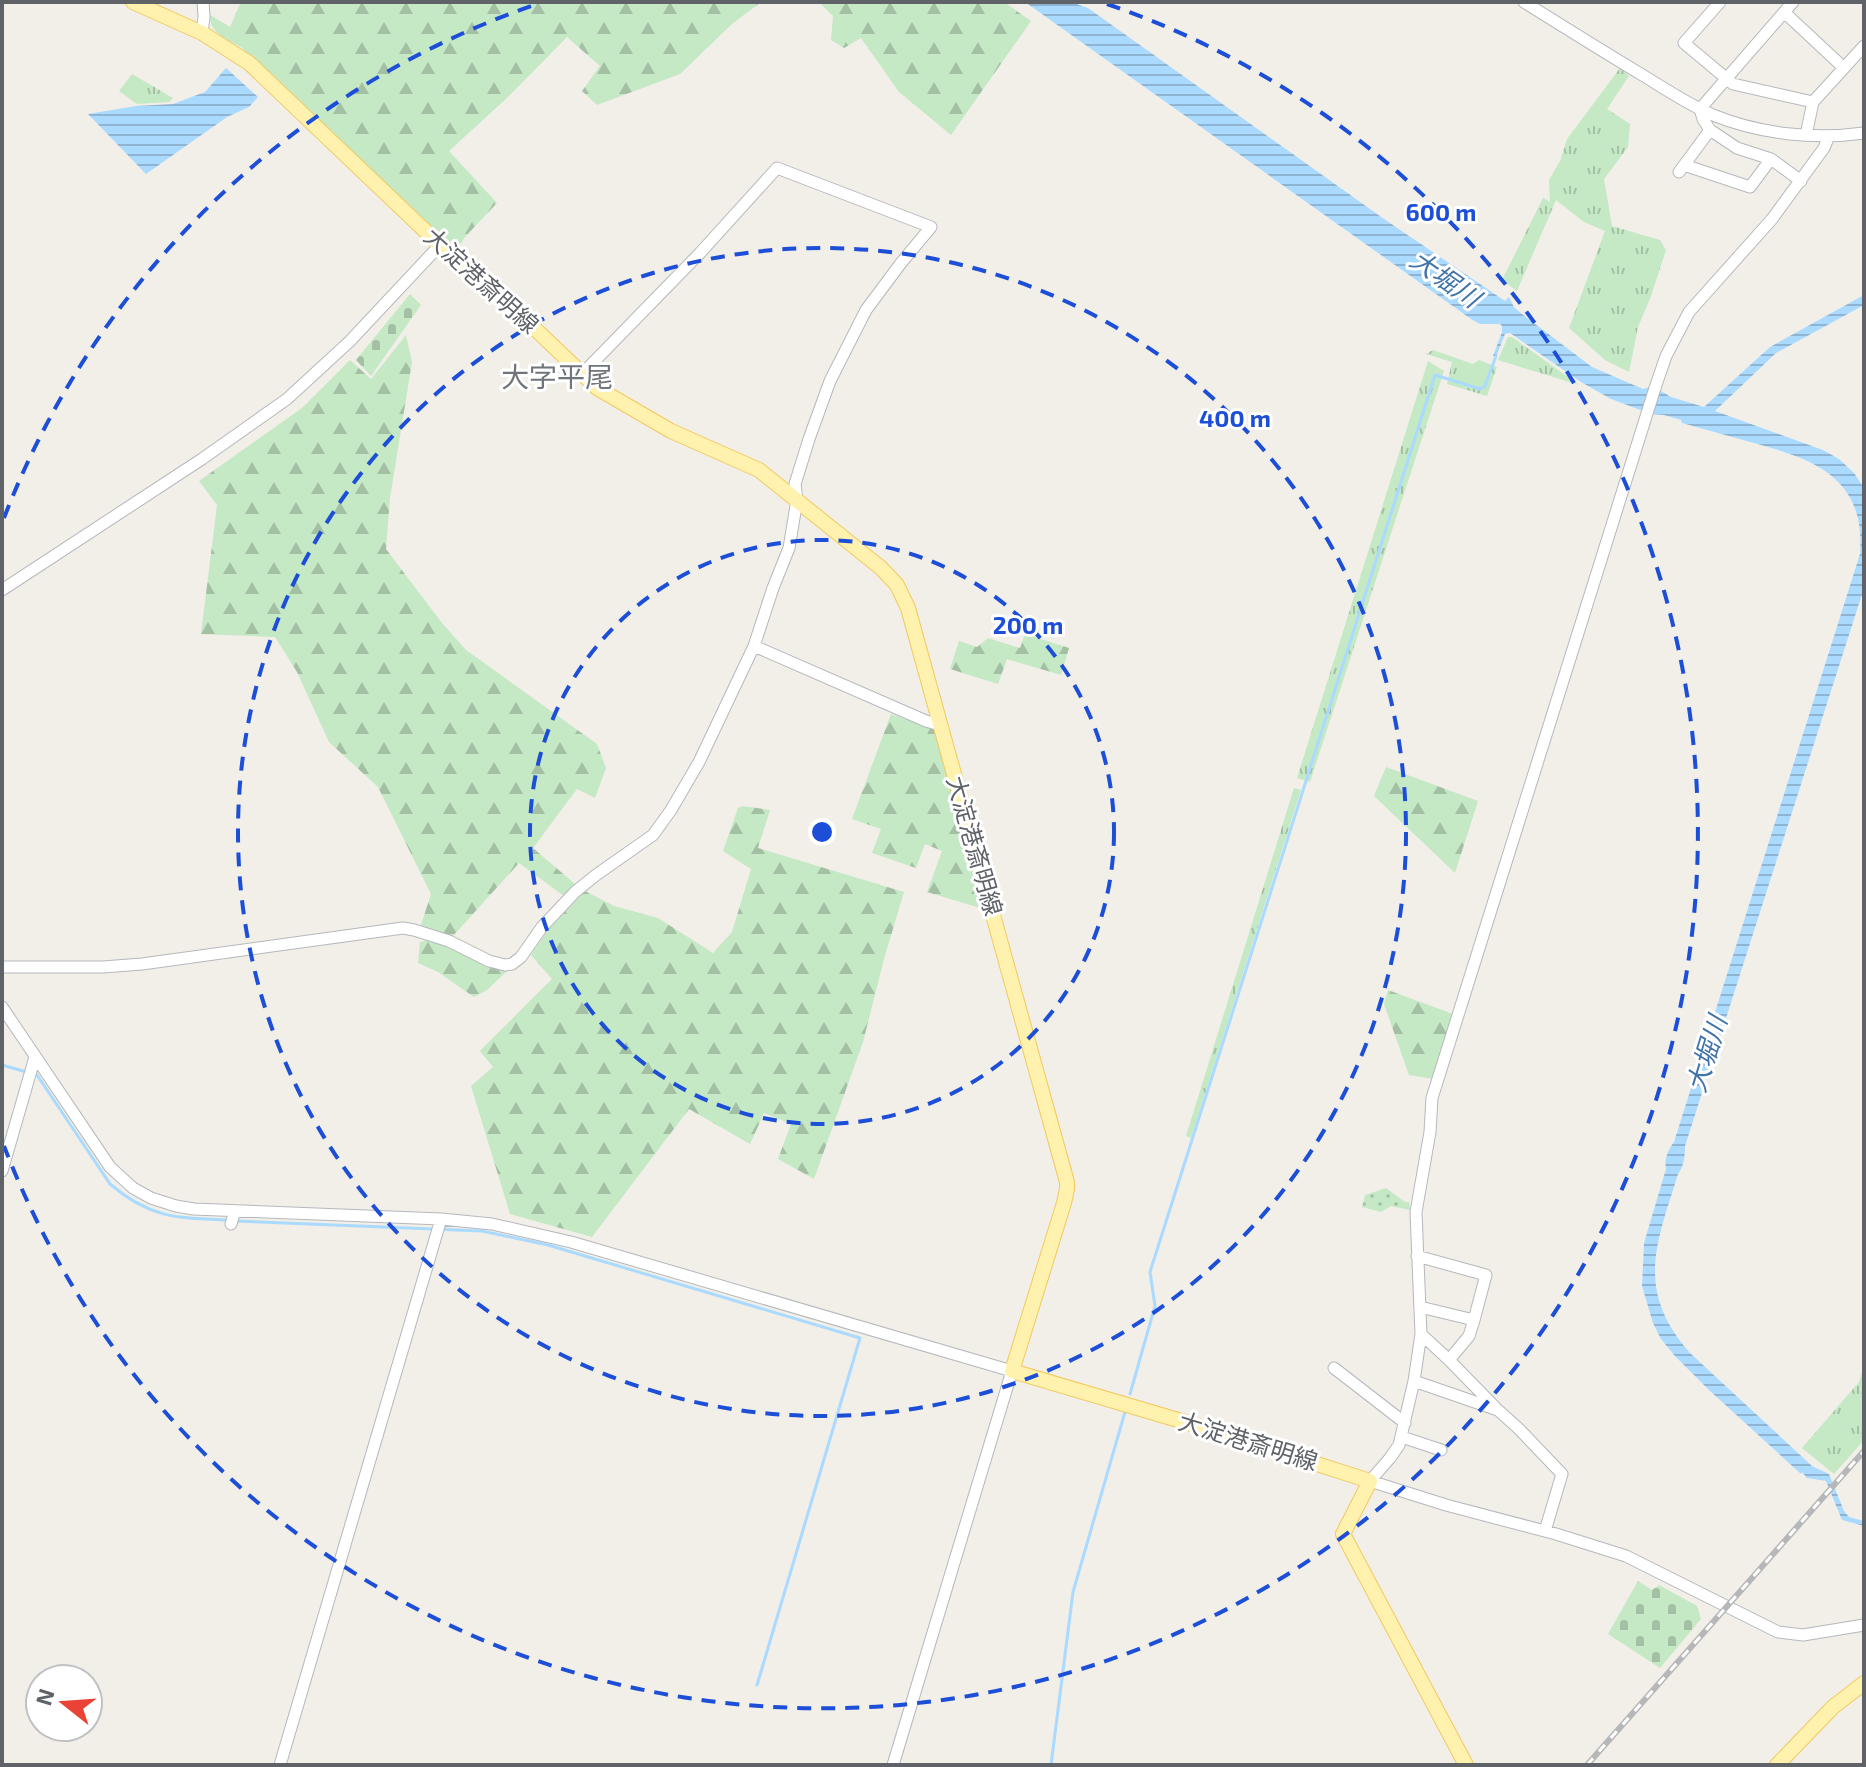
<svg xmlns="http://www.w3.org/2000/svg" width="1866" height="1767" font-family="'Exo 2','Noto Sans JP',sans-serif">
  <defs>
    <pattern id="grass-tufts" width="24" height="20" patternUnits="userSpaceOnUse" patternTransform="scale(2)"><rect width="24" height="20" fill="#c5e8c5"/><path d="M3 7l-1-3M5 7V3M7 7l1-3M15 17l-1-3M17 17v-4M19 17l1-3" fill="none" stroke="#a3c0a4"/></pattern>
    <pattern id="forest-firs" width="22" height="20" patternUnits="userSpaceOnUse" patternTransform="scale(2)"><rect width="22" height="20" fill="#c5e8c5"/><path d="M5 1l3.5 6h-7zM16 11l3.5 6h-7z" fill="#a3c0a4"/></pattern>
    <pattern id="cemetery-stones" width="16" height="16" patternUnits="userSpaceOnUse" patternTransform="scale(2)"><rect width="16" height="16" fill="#c5e8c5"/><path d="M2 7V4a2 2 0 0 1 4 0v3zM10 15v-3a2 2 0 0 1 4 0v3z" fill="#a3c0a4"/></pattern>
    <pattern id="park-dots" width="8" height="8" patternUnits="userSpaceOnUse" patternTransform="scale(2)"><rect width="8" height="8" fill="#c5e8c5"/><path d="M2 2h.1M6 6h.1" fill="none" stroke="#a3c0a4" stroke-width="1.8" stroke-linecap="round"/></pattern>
    <pattern id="water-rules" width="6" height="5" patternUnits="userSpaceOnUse" patternTransform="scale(2)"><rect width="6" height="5" fill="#aadaff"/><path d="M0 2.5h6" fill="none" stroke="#8eb4d2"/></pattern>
  </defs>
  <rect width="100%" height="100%" fill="#f1efe8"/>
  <path fill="url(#grass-tufts)" d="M1620 68 1629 76 1607 109 1630 124 1628 147 1604 179 1612 226 1660 240 1666 250 1651 296 1638 327 1629 372 1605 360 1569 328 1605 231 1584 222 1556 200 1517 291 1502 280 1543 198 1550 202 1549 180 1560 161 1567 139Z
    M132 74 173 98 169 102 137 104 119 91Z
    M1508 337H1512L1579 385 1498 360Z
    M1433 350 1473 364 1479 360 1497 367 1487 396 1447 384 1452 362 1426 354Z
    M1428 361 1444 371 1310 782 1297 778Z
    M1294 788 1301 790 1191 1138 1186 1136Z
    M1864 1366V1440L1834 1474 1802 1448 1859 1382Z"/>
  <path fill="url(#forest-firs)" d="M241 2H761L732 24 680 74 597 105 582 91 600 66 567 37 508 97 449 151 497 203 465 237 457 250 241 47C227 39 209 33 210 15L230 27Z
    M819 2H1004L1031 21 951 135 899 92 861 38 844 48 831 40 833 16Z
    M406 335 412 362 390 498 386 549 442 623 466 650 597 744 606 768 595 798 577 789 533 848 575 884 564 896 519 863 453 936 452 947 487 967 507 971 487 990 474 997 438 972 418 963 420 942 433 939 434 930 421 925 431 894 378 787 329 742 297 672 275 637 201 634 217 505 199 481 302 408 350 360 371 379Z
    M1025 634 1069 648 1061 675 1007 659 998 684 950 669 959 641 977 647 988 638 1020 648Z
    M891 714 936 730 987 910 927 892 942 851 925 844 916 868 872 853 881 829 852 819Z
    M1386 767 1478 801 1455 873 1374 796Z
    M743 806 770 810 758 848 904 892 884 959 863 1042 814 1179 778 1159 791 1124 764 1113 750 1144 689 1109 592 1237 510 1214 471 1086 493 1067 480 1051 552 979 531 955 548 930 585 891 614 906 658 918 713 953 732 932 751 869 723 851 738 808Z
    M1388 990 1453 1014 1433 1079 1409 1075 1384 1004Z"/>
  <path fill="url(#cemetery-stones)" d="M410 294 421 305 371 376 356 360Z
    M1638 1581 1652 1590 1659 1585 1697 1606 1701 1619 1660 1668 1608 1634Z"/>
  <path fill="url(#park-dots)" d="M1386 1188 1405 1202H1409L1410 1210 1391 1206 1381 1212 1362 1207 1365 1195Z"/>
  <path fill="url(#water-rules)" d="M1025 2H1071L1088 8 1384 219 1505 301 1509 297 1514 307 1522 314 1592 367 1643 389 1650 387 1651 390 1661 391 1671 397 1704 407 1770 347 1864 295V305L1776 353 1715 411 1823 450 1839 459 1854 473 1864 488V588L1685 1146C1685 1156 1684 1166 1678 1174 1656 1245 1635 1290 1690 1353L1812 1466 1829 1474 1844 1511 1849 1517 1864 1521V1526L1842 1520 1826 1481 1807 1478 1802 1472 1801 1474 1709 1390 1674 1355 1661 1339 1653 1323 1642 1286 1644 1243 1666 1169C1664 1159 1668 1150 1674 1142L1860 554C1866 477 1813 459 1754 443 1730 436 1706 430 1682 423L1681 420 1664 415 1651 414 1611 399 1581 382 1510 333 1505 334 1496 357 1493 356 1502 332V326L1500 324H1480L1471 319Z
    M226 68 258 97 249 107 227 117 146 174 88 114 136 106 173 104 205 92Z"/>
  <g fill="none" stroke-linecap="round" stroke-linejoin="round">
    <path stroke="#aadaff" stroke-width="3" d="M2 1065 37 1075 110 1184C151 1219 178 1218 229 1220
      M236 1221 482 1231 548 1245 860 1338 757 1685
      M1130 1394 1155 1306 1150 1272 1435 375 1480 389 1485 386 1496 356
      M1051 1765 1073 1592 1125 1412"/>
    <defs>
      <path id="minor" d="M1524 2C1564 27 1604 52 1644 76 1667 90 1689 105 1713 115 1760 134 1814 140 1864 133
        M1720 2 1684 43 1733 84 1813 102
        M1784 12 1844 68
        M202 33 204 17 203 2
        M1700 109 1793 2
        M1700 109 1703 119 1710 130 1737 148 1771 159 1801 181
        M1806 135 1813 102 1864 46
        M1829 136 1824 148 1772 219 1689 312 1666 356 1655 388 1432 1098 1430 1132 1416 1212 1421 1334 1414 1381 1399 1445 1390 1458 1370 1481 1446 1505 1556 1534 1626 1556 1778 1632 1803 1635 1864 1625
        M1684 165 1750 187 1771 159
        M1679 172 1710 130
        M2 590 202 459 287 399 350 341 440 245
        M754 646 926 721 940 725
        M2 967H103L142 964 403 928 414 930 449 941 489 961 505 965 512 964 521 957 542 927 575 892 596 875 653 835 671 810 699 762 754 646 773 588 789 548 797 500 795 484 809 439 830 381 866 310 901 263 931 227 777 168 700 253 582 374
        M2 1007 110 1167 133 1188 151 1198 176 1206 194 1209 441 1219 492 1224 571 1242 1012 1371 893 1765
        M2 1171 35 1057
        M231 1224 235 1211
        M1417 1256 1486 1275 1474 1320 1420 1307
        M1421 1334 1449 1360 1495 1407
        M1449 1360 1469 1336 1474 1320
        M1334 1368 1405 1423
        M1414 1381 1498 1410 1519 1429 1562 1474 1545 1531
        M1402 1437 1441 1450
        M280 1765 441 1219"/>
      <path id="major" d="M133 2 202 33 249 63 440 245 475 274 530 324 597 388 671 431 759 470 881 568 897 585 908 608 1067 1182V1189L1064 1203 1012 1371 1195 1425 1370 1481 1343 1534 1466 1765
        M1777 1765 1833 1707 1864 1683"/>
    </defs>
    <use href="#minor" stroke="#b5b8bc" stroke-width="13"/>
    <use href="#major" stroke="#f2c960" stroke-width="16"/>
    <use href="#minor" stroke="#fff" stroke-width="11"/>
    <use href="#major" stroke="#fff2af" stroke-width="14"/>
    <defs>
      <path id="rail" d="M1587 1765 1864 1451"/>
    </defs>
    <use href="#rail" stroke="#b6b7b8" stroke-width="6"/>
    <use href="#rail" stroke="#fff" stroke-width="3" stroke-dasharray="9" stroke-linecap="butt"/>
  </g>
  <g fill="none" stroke="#1d4ed8" stroke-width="4" stroke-dasharray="14 10">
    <circle cx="822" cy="832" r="292"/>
    <circle cx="822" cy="832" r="584"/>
    <path d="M4 518A876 876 0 0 1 537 4M1107 4A876 876 0 1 1 4 1146"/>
  </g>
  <g text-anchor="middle" stroke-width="6" stroke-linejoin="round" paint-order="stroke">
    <g font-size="24" fill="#5f6368" stroke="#fff">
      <text transform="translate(481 281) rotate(42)" y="8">大淀港斎明線</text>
      <text transform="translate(974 846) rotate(74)" y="8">大淀港斎明線</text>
      <text transform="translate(1248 1442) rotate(17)" y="8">大淀港斎明線</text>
    </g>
    <g font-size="26" font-style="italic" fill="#4174aa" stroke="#fff">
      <text transform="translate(1445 279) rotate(35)" y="9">大堀川</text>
      <text transform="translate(1707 1054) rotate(-73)" y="9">大堀川</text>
    </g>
    <g font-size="28" fill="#70757a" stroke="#fff">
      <text x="557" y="387">大字平尾</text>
    </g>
  </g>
  <circle cx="822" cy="832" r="12" fill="#1d4ed8" stroke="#fff" stroke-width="4"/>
  <g font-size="24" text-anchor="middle" font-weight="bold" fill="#1d4ed8" stroke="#fff" stroke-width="6" stroke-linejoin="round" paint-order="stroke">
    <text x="1441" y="221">600 m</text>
    <text x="1235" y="427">400 m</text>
    <text x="1028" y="634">200 m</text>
  </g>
  <rect width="1866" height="1767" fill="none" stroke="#5f6368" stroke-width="8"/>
  <g transform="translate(64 1703) rotate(287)"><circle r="38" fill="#ffffff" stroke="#bfc1c3" stroke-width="2"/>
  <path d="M0-6L14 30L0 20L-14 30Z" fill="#ea4335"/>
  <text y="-12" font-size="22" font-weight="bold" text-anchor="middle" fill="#5f6368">N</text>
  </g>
</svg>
